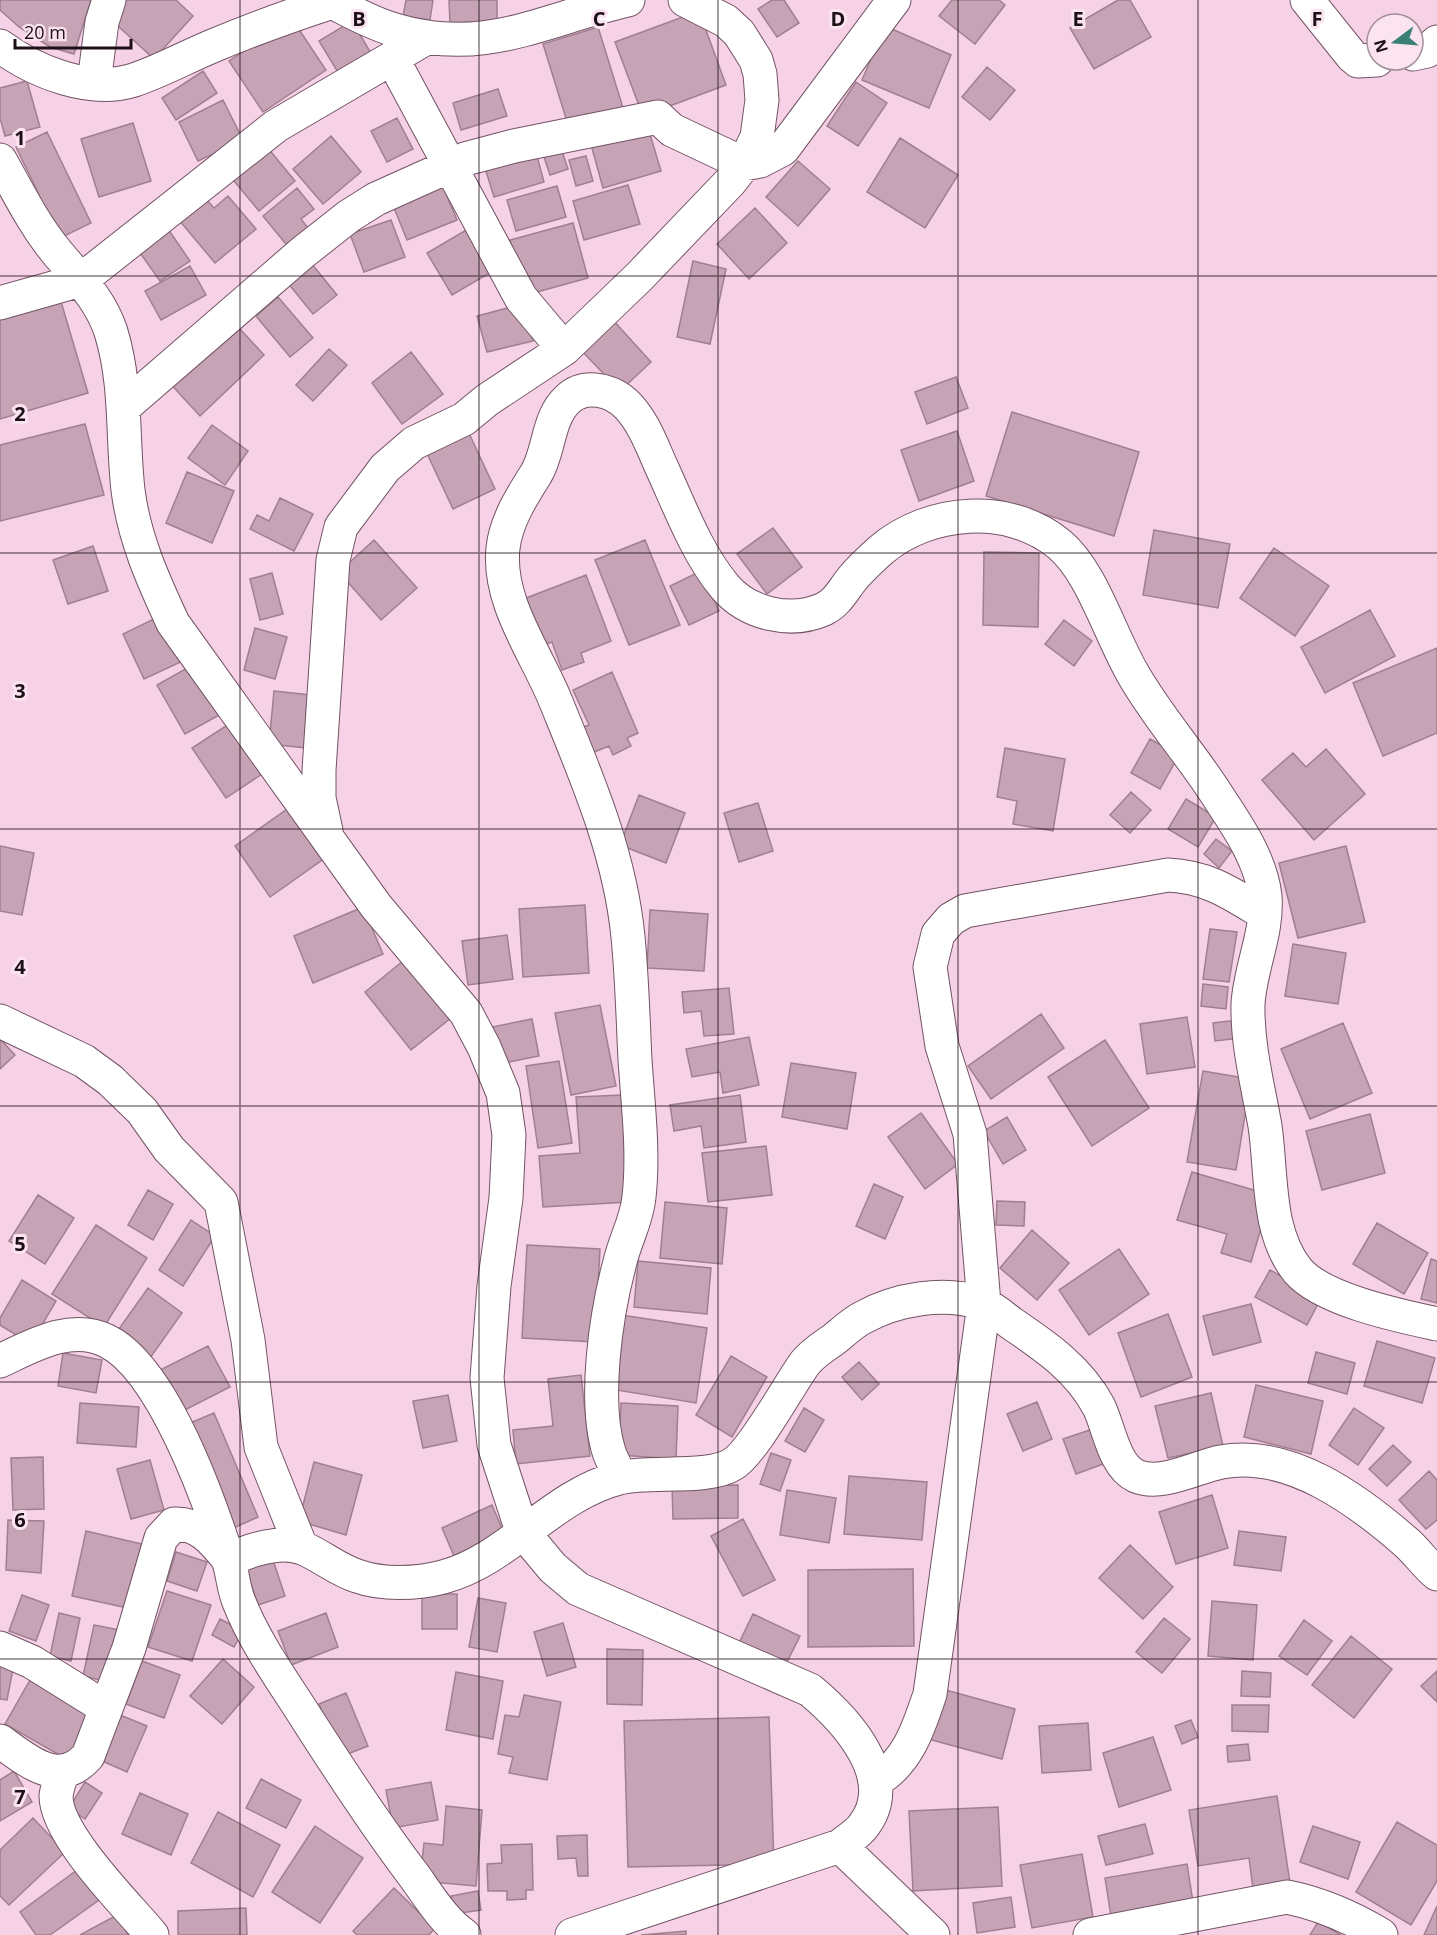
<svg xmlns="http://www.w3.org/2000/svg" width="1437" height="1935" font-family="'Open Sans',sans-serif">
  <rect width="100%" height="100%" fill="#f7d2e6"/>
  <path fill="#c6a4b6" stroke="#a07f91" stroke-width="1.5" d="M0 0H91L74 54 50 47 19 27 0 10Z
    M124 0H176L193 16 154 59 108 17Z
    M406 0H433L430 20 403 16Z
    M449 0H497V21L450 23Z
    M772 0H784L799 23 777 37 758 9Z
    M952 0H999L1005 5 975 44 939 16Z
    M1118 0H1130L1151 37 1094 69 1070 28Z
    M699 11 726 85 643 116 615 42Z
    M292 19 326 70 263 112 229 61Z
    M352 21 372 55 339 74 319 41Z
    M885 26 951 55 929 108 862 80Z
    M598 27 624 111 569 128 543 44Z
    M987 67 1015 90 990 120 962 97Z
    M203 71 217 93 176 120 162 98Z
    M27 81 40 127 5 136 0 118V88Z
    M856 82 887 103 858 146 827 126Z
    M498 89 507 116 461 130 453 103Z
    M223 100 243 140 198 161 179 122Z
    M397 118 413 149 387 162 371 131Z
    M133 123 151 181 99 197 81 139Z
    M647 124 661 171 603 188 590 141Z
    M47 132 91 223 60 238 16 147Z
    M331 136 361 172 323 204 293 169Z
    M900 138 958 175 925 228 867 192Z
    M262 141 295 181 259 211 225 170Z
    M535 149 544 182 494 197 484 165Z
    M562 151 568 169 550 175 544 157Z
    M586 156 593 181 576 186 569 160Z
    M798 161 830 189 798 226 766 197Z
    M440 179 457 220 407 240 390 198Z
    M628 185 640 224 584 240 573 201Z
    M557 186 566 217 516 231 507 200Z
    M297 188 314 209 301 219 311 232 290 249 263 216Z
    M200 192 214 208 228 196 256 229 215 263 174 214Z
    M755 208 787 243 749 279 717 244Z
    M391 220 405 257 364 272 350 234Z
    M573 223 588 278 526 295 510 240Z
    M168 229 190 261 160 281 138 250Z
    M468 229 493 271 452 295 427 253Z
    M307 258 337 295 313 314 283 277Z
    M693 261 726 269 710 344 677 337Z
    M190 266 206 295 161 320 145 291Z
    M57 288 88 393 0 419V305Z
    M278 297 313 338 290 357 256 316Z
    M523 304 533 341 487 352 477 316Z
    M230 318 264 355 200 416 166 379Z
    M612 319 651 362 620 391 580 349Z
    M329 349 347 365 313 401 296 385Z
    M411 352 443 394 402 424 372 383Z
    M956 377 968 408 927 424 915 392Z
    M1012 412 1139 452 1114 536 986 496Z
    M85 424 104 495 0 521V445Z
    M212 425 248 451 225 485 188 458Z
    M466 427 495 489 453 509 424 447Z
    M957 431 974 481 919 501 901 450Z
    M187 472 234 491 212 543 166 523Z
    M280 498 313 514 294 551 250 529 257 515 269 521Z
    M773 528 802 567 767 594 737 554Z
    M1154 530 1230 544 1218 608 1143 595Z
    M374 540 417 588 381 620 339 572Z
    M645 540 680 625 629 645 595 560Z
    M93 546 108 591 68 604 53 560Z
    M1274 548 1329 586 1295 636 1240 598Z
    M984 552 1039 553 1038 627 983 625Z
    M701 571 719 611 689 625 670 586Z
    M272 573 283 614 260 620 250 579Z
    M586 575 611 641 581 653 584 662 562 670 552 642 538 647 521 600Z
    M1370 610 1395 656 1325 693 1301 647Z
    M164 614 185 660 144 679 123 634Z
    M1064 620 1092 641 1074 666 1045 644Z
    M255 628 287 637 275 679 244 670Z
    M1437 648V733L1383 756 1353 683Z
    M196 663 223 713 185 734 157 685Z
    M612 672 638 733 627 738 631 746 613 755 609 746 592 753 580 728 589 725 573 690Z
    M274 691 320 696 315 749 269 744Z
    M235 720 268 770 226 798 192 748Z
    M1150 739 1179 755 1160 789 1131 773Z
    M1005 748 1065 759 1053 831 1013 824 1017 801 997 797Z
    M1326 749 1365 794 1314 840 1262 780 1293 753 1306 767Z
    M1131 792 1151 810 1130 833 1110 815Z
    M639 795 685 813 666 863 620 845Z
    M1186 799 1216 817 1198 847 1168 829Z
    M758 803 773 851 739 862 724 813Z
    M290 807 325 858 270 897 235 846Z
    M1216 839 1232 851 1219 868 1204 854Z
    M0 846 34 853 22 915 0 911Z
    M1346 846 1365 922 1298 938 1279 863Z
    M585 905 589 973 523 977 519 909Z
    M363 907 383 954 313 983 294 936Z
    M650 910 708 914 704 971 647 968Z
    M1210 929 1237 932 1229 982 1203 979Z
    M507 935 513 979 468 985 462 941Z
    M1293 944 1346 953 1338 1004 1285 996Z
    M409 956 456 1014 411 1050 365 992Z
    M1203 984 1228 987 1226 1009 1201 1006Z
    M729 988 734 1034 704 1036 701 1011 684 1013 682 992Z
    M600 1005 616 1086 571 1095 555 1013Z
    M1041 1014 1064 1048 991 1099 968 1066Z
    M1187 1017 1195 1067 1147 1074 1140 1024Z
    M532 1019 539 1056 500 1064 492 1027Z
    M1238 1020 1240 1038 1215 1041 1213 1023Z
    M1343 1023 1372 1093 1310 1119 1281 1049Z
    M749 1037 759 1085 723 1093 720 1072 692 1077 686 1049Z
    M0 1039 15 1055 0 1069Z
    M1105 1040 1149 1108 1092 1146 1048 1077Z
    M559 1061 572 1143 538 1148 526 1066Z
    M791 1063 856 1073 847 1129 782 1117Z
    M1203 1071 1251 1079 1236 1170 1187 1162Z
    M622 1095 629 1202 543 1207 539 1156 580 1153 576 1097Z
    M740 1095 746 1142 704 1148 701 1126 674 1131 670 1105Z
    M921 1113 958 1164 925 1189 888 1137Z
    M1370 1114 1385 1173 1322 1190 1306 1131Z
    M1007 1117 1026 1150 1003 1164 984 1131Z
    M766 1146 772 1195 708 1202 702 1153Z
    M1192 1172 1271 1195 1251 1262 1221 1253 1227 1234 1177 1220Z
    M874 1184 903 1197 885 1239 856 1226Z
    M148 1190 173 1204 153 1240 128 1225Z
    M38 1195 74 1218 45 1264 9 1241Z
    M997 1201 1025 1202 1024 1226 996 1225Z
    M665 1202 727 1208 722 1264 660 1258Z
    M191 1220 215 1236 183 1286 159 1270Z
    M1377 1223 1428 1253 1404 1294 1353 1264Z
    M96 1225 147 1258 104 1327 52 1294Z
    M1032 1230 1069 1263 1037 1300 1000 1268Z
    M527 1245 600 1249 595 1342 522 1338Z
    M1119 1249 1149 1294 1089 1335 1059 1290Z
    M1431 1259 1437 1261V1303L1421 1299Z
    M638 1261 711 1268 707 1314 634 1307Z
    M1270 1270 1321 1298 1307 1325 1255 1297Z
    M22 1280 56 1301 31 1344 0 1325V1318Z
    M148 1288 182 1313 150 1358 116 1333Z
    M1251 1304 1261 1342 1213 1355 1203 1316Z
    M1168 1314 1192 1377 1141 1397 1118 1333Z
    M621 1315 707 1328 696 1403 610 1389Z
    M1377 1341 1435 1358 1422 1403 1364 1386Z
    M208 1346 230 1387 181 1412 160 1370Z
    M1316 1352 1355 1363 1347 1394 1308 1383Z
    M63 1353 102 1360 96 1393 58 1386Z
    M731 1356 767 1377 732 1437 696 1415Z
    M859 1362 879 1384 862 1400 842 1377Z
    M581 1375 590 1456 516 1464 513 1430 553 1426 548 1379Z
    M1256 1385 1323 1401 1311 1454 1244 1437Z
    M1211 1393 1223 1446 1168 1458 1155 1406Z
    M448 1395 457 1441 423 1448 413 1401Z
    M1037 1402 1052 1439 1023 1451 1007 1414Z
    M80 1403 139 1407 136 1447 77 1443Z
    M621 1403 678 1406 676 1459 619 1455Z
    M804 1408 824 1420 805 1452 785 1441Z
    M1354 1408 1384 1428 1358 1465 1329 1445Z
    M214 1413 258 1517 227 1531 183 1426Z
    M1093 1429 1106 1463 1076 1474 1063 1439Z
    M1393 1445 1411 1462 1387 1486 1369 1469Z
    M771 1453 791 1460 780 1491 760 1484Z
    M43 1457 44 1509 13 1510 11 1458Z
    M150 1460 164 1510 131 1519 117 1469Z
    M314 1462 362 1475 346 1535 299 1521Z
    M1429 1471 1437 1480V1520L1426 1529 1399 1500Z
    M849 1476 927 1482 922 1540 844 1534Z
    M738 1485V1518L673 1519 672 1486Z
    M787 1490 836 1498 829 1543 780 1535Z
    M1212 1495 1228 1548 1176 1564 1159 1512Z
    M492 1505 504 1533 454 1556 442 1528Z
    M743 1519 775 1580 743 1596 711 1536Z
    M8 1520 44 1521 41 1573 6 1570Z
    M86 1531 142 1544 128 1608 72 1596Z
    M1239 1531 1286 1537 1281 1571 1234 1565Z
    M1130 1545 1173 1587 1143 1619 1099 1578Z
    M176 1552 207 1562 197 1591 167 1581Z
    M273 1560 285 1596 258 1605 246 1569Z
    M913 1569 914 1646 808 1647V1570Z
    M167 1591 211 1605 192 1661 148 1647Z
    M422 1594H457V1629H422Z
    M22 1595 49 1605 36 1641 9 1631Z
    M478 1598 506 1603 497 1652 469 1647Z
    M1212 1601 1257 1605 1253 1660 1208 1656Z
    M59 1613 80 1618 71 1661 50 1656Z
    M326 1613 338 1647 291 1665 278 1631Z
    M753 1614 800 1636 785 1666 739 1643Z
    M1164 1618 1190 1639 1162 1673 1136 1652Z
    M220 1619 243 1631 234 1647 212 1635Z
    M1304 1620 1332 1641 1307 1675 1279 1656Z
    M563 1623 576 1667 547 1676 534 1632Z
    M94 1625 120 1630 108 1682 83 1676Z
    M1351 1636 1392 1669 1354 1718 1312 1685Z
    M607 1649 643 1650 642 1705 607 1704Z
    M223 1659 254 1687 222 1724 190 1696Z
    M142 1661 180 1675 164 1718 126 1704Z
    M0 1662 14 1664 7 1700 0 1699Z
    M1242 1671 1271 1673 1270 1697 1241 1696Z
    M1437 1671V1702L1421 1686Z
    M456 1672 503 1681 493 1739 446 1730Z
    M30 1680 92 1717 68 1760 5 1724Z
    M942 1689 1015 1709 1002 1759 928 1739Z
    M346 1693 368 1746 340 1757 319 1704Z
    M524 1695 561 1702 547 1780 509 1773 513 1757 498 1754 505 1715 519 1717Z
    M1232 1705H1269L1268 1732 1232 1731Z
    M120 1715 147 1726 127 1772 100 1760Z
    M769 1717 774 1864 628 1867 624 1721Z
    M1191 1720 1198 1737 1182 1744 1175 1726Z
    M1088 1723 1091 1770 1042 1773 1039 1726Z
    M1153 1737 1171 1790 1119 1807 1103 1753Z
    M1248 1744 1250 1760 1228 1762 1227 1746Z
    M14 1771 32 1802 0 1821V1780Z
    M261 1779 301 1800 286 1828 246 1808Z
    M85 1782 102 1793 85 1819 69 1808Z
    M431 1782 438 1820 393 1828 386 1790Z
    M140 1793 188 1814 171 1855 122 1834Z
    M1277 1796 1290 1883 1253 1889 1249 1858 1198 1866 1189 1810Z
    M446 1806 482 1810 476 1886 420 1881 424 1843 443 1845Z
    M998 1807 1002 1886 913 1891 909 1811Z
    M218 1812 280 1845 253 1897 191 1863Z
    M33 1818 65 1852 9 1905 0 1896V1850Z
    M1397 1822 1437 1845V1881L1411 1925 1356 1892Z
    M1145 1824 1153 1854 1106 1865 1098 1836Z
    M315 1826 363 1858 320 1923 272 1892Z
    M1313 1826 1360 1842 1348 1879 1300 1862Z
    M587 1835 588 1876H578L576 1858 558 1859 557 1836Z
    M532 1844 533 1890H526V1899L507 1900V1891H488L487 1864 502 1863 501 1845Z
    M1082 1854 1093 1917 1032 1928 1020 1865Z
    M1187 1864 1193 1902 1111 1916 1105 1878Z
    M77 1870 99 1900 50 1935H36L20 1912Z
    M394 1888 435 1928 429 1935H357L353 1931Z
    M478 1891 481 1910 454 1914 451 1896Z
    M1011 1897 1015 1927 977 1933 973 1903Z
    M1437 1906V1935H1424Z
    M246 1908 247 1935H178V1911Z
    M117 1915 128 1935H80Z
    M1318 1922 1341 1935H1310Z
    M686 1931V1935H641Z"/>
  <g fill="none" stroke-linecap="round" stroke-linejoin="round">
    <defs>
      <path id="street" d="M1307 0 1352 56 1358 61 1377 60
        M0 46C35 72 90 94 134 80 161 71 188 56 215 45 253 29 292 15 332 2 352 12 373 24 395 30 485 57 544 19 628 0
        M1413 54 1427 51 1437 42
        M392 58 521 298 564 349
        M94 82 102 22 109 0
        M0 160C17 190 33 223 55 250 76 276 100 298 111 332 127 384 122 437 128 490 134 538 153 580 173 623L376 906 466 1013 484 1047 503 1093 509 1135 506 1198 494 1286 487 1378 494 1445 522 1531 553 1568 578 1589 810 1690C845 1719 900 1778 864 1825 859 1833 847 1840 840 1846L572 1935
        M0 303 81 280 276 126 428 37
        M124 407 302 253 349 216 376 199 465 159 514 146 658 117 672 130 744 164 760 161 783 149 894 0
        M326 831 319 798V770L333 560 341 527 385 468 414 443 464 419 487 400 564 349 639 277 730 182 744 164 757 137 762 100 760 74 756 60 739 33 726 21 685 0
        M0 1021 84 1061 110 1080 142 1111 169 1149 221 1202 248 1340 261 1447 301 1547
        M0 1361C32 1346 71 1323 107 1341 163 1369 209 1500 228 1559 233 1573 233 1588 239 1602 254 1640 278 1674 300 1708 335 1763 370 1817 409 1869 426 1891 441 1919 464 1935
        M621 1477C617 1469 612 1461 609 1452 593 1401 606 1314 620 1262 625 1240 637 1220 639 1197 644 1152 638 1105 635 1060 633 1019 632 977 628 937 620 854 587 778 556 702 537 654 497 602 503 548 506 521 522 496 536 474 550 451 547 418 568 399 585 383 613 390 628 406 644 423 652 446 661 466 680 507 696 552 725 587 748 614 791 624 824 609 838 602 843 590 852 579 860 569 871 559 881 550 929 509 1009 503 1059 544 1092 571 1110 635 1133 674 1158 718 1192 755 1219 798 1238 827 1261 860 1265 896 1268 933 1250 968 1248 1004 1247 1045 1258 1086 1265 1126 1272 1172 1266 1232 1298 1271 1323 1300 1400 1316 1437 1324
        M0 1648 32 1662 106 1708
        M0 1741C28 1761 59 1789 88 1756L129 1648 161 1538 174 1524C200 1523 214 1542 229 1560 249 1550 282 1539 305 1549 323 1557 338 1570 357 1576 382 1585 417 1584 443 1577 508 1560 552 1495 619 1478 649 1470 708 1480 733 1464 753 1452 789 1385 805 1363 812 1354 823 1347 833 1340 842 1333 851 1324 862 1318 896 1299 943 1291 981 1303 992 1307 1002 1316 1011 1323 1045 1346 1079 1369 1099 1407 1109 1428 1114 1466 1136 1476 1161 1487 1196 1467 1221 1462 1289 1449 1358 1500 1407 1543 1418 1553 1426 1565 1437 1574
        M62 1773C60 1780 57 1788 56 1796 56 1835 126 1904 152 1935
        M877 1780C908 1762 919 1727 930 1694L984 1304 970 1134 942 1046 930 967 938 934 951 919 965 911 1168 875C1209 877 1232 894 1265 914
        M840 1846 933 1935
        M1090 1935 1287 1897C1322 1904 1351 1917 1381 1935"/>
    </defs>
    <use href="#street" stroke="#725364" stroke-width="35"/>
    <use href="#street" stroke="#fff" stroke-width="33"/>
  </g>
  <path fill="none" stroke="#1d1017" stroke-width="1.5" stroke-opacity="0.55" d="M240 0V1935M479 0V1935M718 0V1935M958 0V1935M1198 0V1935M0 276H1437M0 553H1437M0 829H1437M0 1106H1437M0 1382H1437M0 1659H1437"/>
  <g font-size="20" text-anchor="middle" font-weight="bold" fill="#1d1017" stroke="#fbe4f0" stroke-width="6" stroke-linejoin="round" paint-order="stroke">
    <text x="359" y="26">B</text>
    <text x="599" y="26">C</text>
    <text x="838" y="26">D</text>
    <text x="1078" y="26">E</text>
    <text x="1317" y="26">F</text>
    <text x="20" y="145">1</text>
    <text x="20" y="421">2</text>
    <text x="20" y="698">3</text>
    <text x="20" y="974">4</text>
    <text x="20" y="1251">5</text>
    <text x="20" y="1527">6</text>
    <text x="20" y="1804">7</text>
  </g>
  <g transform="translate(1395 42) rotate(254)"><circle r="28" fill="#fbe4f0" stroke="#a28f99" stroke-width="1.5"/>
  <path d="M0-4.5L10 22L0 15L-10 22Z" fill="#3a8077"/>
  <text y="-9" font-size="16" font-weight="bold" text-anchor="middle" fill="#1d1017">N</text>
  </g>
  <path d="M15 39v9h116v-9" fill="none" stroke="#1d1017" stroke-width="3"/>
  <text x="24" y="39" font-size="18" fill="#1d1017" stroke="#fbe4f0" stroke-width="4.5" paint-order="stroke">20 m</text>
</svg>
